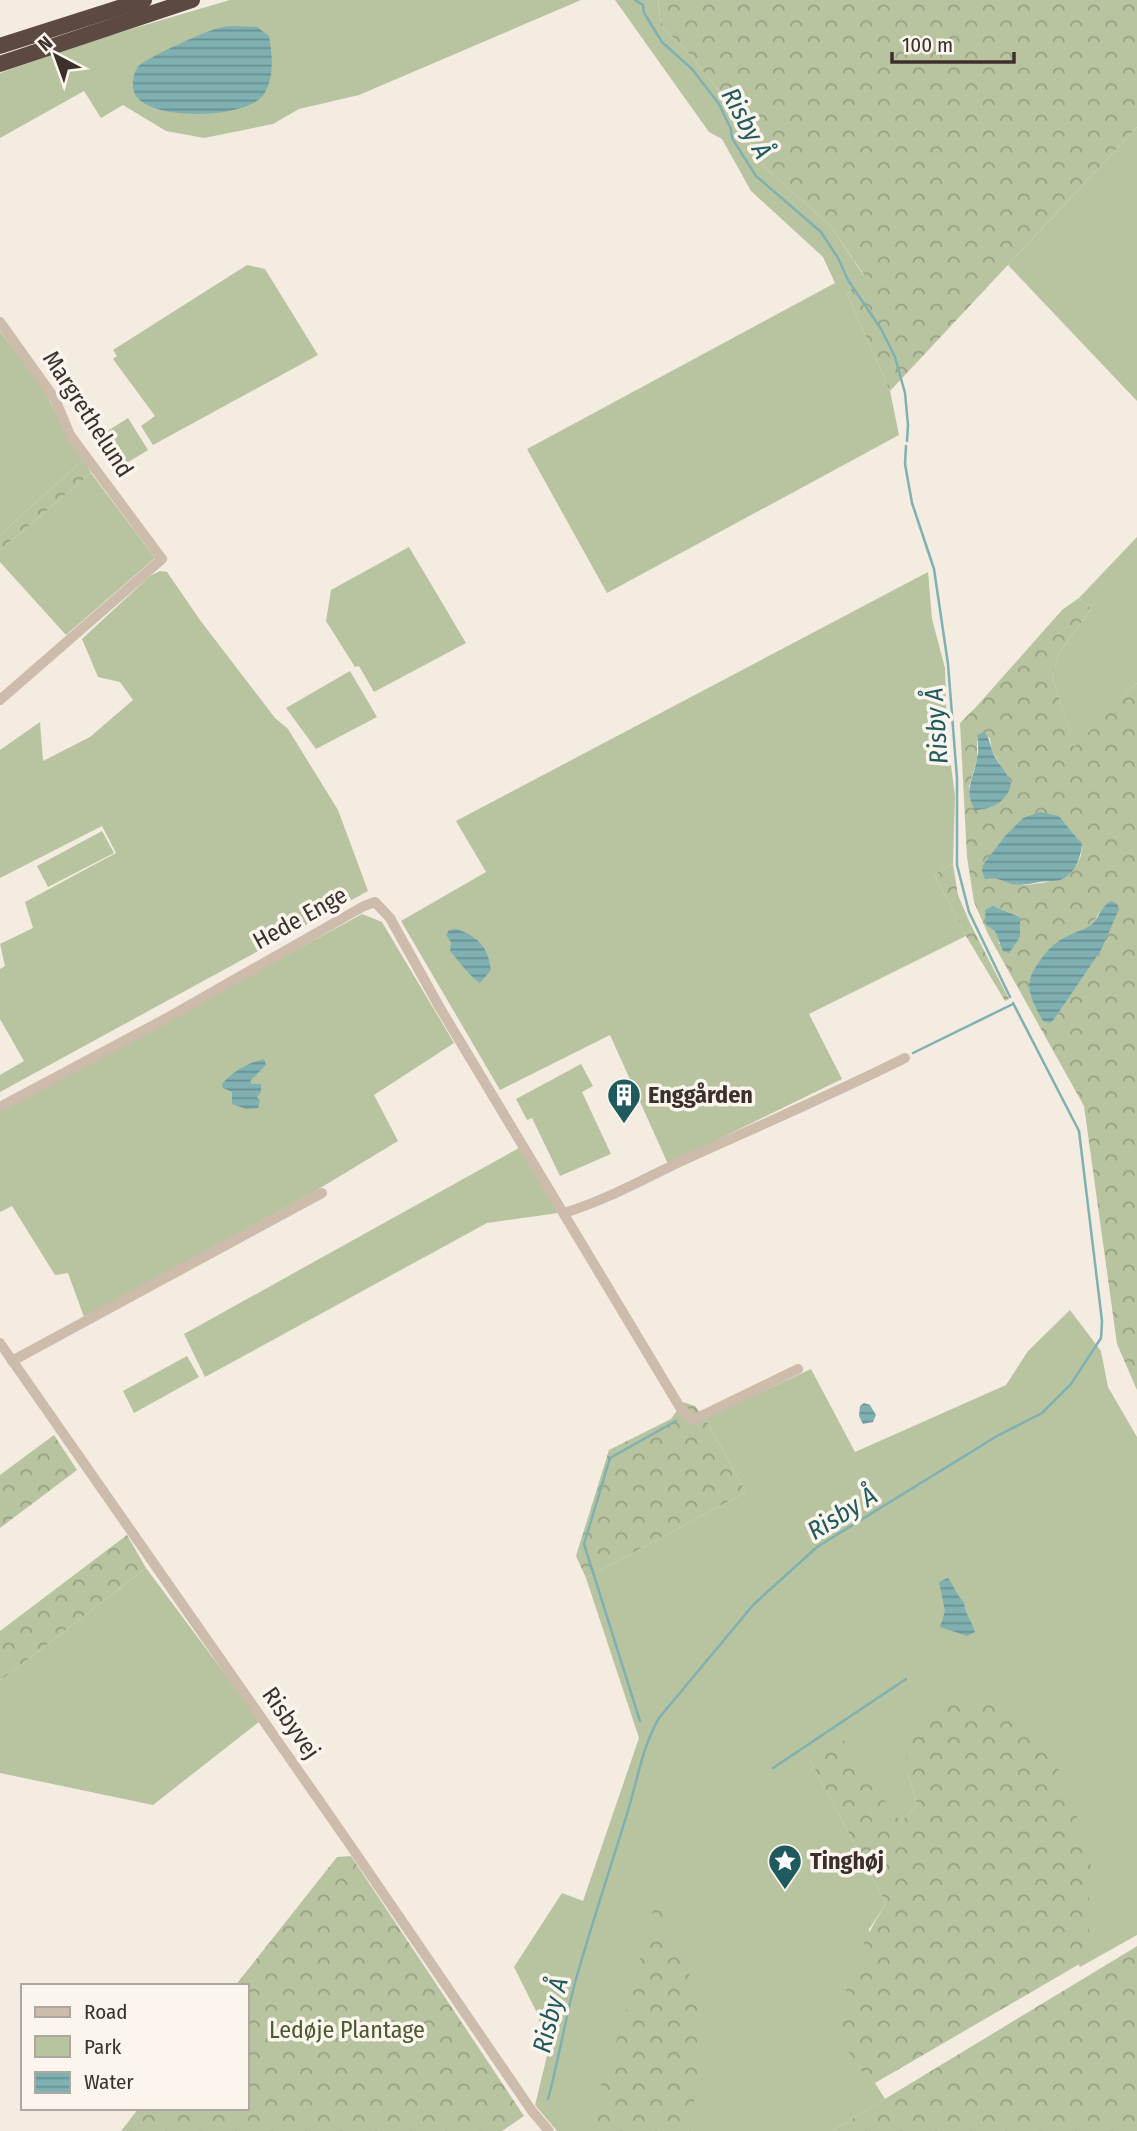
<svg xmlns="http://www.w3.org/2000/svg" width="1137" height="2131" viewBox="0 0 1137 2131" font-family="'Fira Sans Condensed',sans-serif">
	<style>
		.green { fill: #b8c4a0 }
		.forest { fill: url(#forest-crowns); fill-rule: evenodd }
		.water { fill: url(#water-rules) }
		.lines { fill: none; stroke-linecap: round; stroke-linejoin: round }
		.stream { stroke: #7fb0b2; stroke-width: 2.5 }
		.minor { stroke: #cdbbac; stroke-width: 10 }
		.highway { stroke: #5c4a42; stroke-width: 16 }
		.labels { text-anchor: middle; stroke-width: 7; stroke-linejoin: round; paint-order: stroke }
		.street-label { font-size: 24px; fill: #3b302b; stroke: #fbf5ee }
		.poi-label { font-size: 24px; font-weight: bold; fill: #3b302b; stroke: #fbf5ee; text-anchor: start }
		.park-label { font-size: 24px; fill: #4a5a2e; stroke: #fbf5ee }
		.water-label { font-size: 26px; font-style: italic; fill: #1f5a5e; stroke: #fbf5ee }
	</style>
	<defs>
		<pattern id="forest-crowns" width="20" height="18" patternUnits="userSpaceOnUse" patternTransform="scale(1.75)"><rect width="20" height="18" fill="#b8c4a0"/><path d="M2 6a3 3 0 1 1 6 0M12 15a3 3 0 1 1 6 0" fill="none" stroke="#97a083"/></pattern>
		<pattern id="water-rules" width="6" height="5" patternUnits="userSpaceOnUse" patternTransform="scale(1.75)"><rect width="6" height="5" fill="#7fb0b2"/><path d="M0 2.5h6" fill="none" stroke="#699091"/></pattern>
	</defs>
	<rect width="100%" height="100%" fill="#f4ebe1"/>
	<g class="green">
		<polygon points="230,0 581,0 359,95 299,109 273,124 204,138 166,131 123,105 101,118 84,91 0,138 0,73 97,39"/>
		<polygon points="615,0 658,0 661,26 686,50 730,105 763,166 830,225 864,276 847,294 890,391 899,435 607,593 527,449 835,283 823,257 751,191 722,139 709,132"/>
		<polygon points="1137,127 1137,401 1008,265"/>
		<polygon points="247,265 265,269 318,355 153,445 141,426 155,416 113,359 117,356 113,350"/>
		<polygon points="0,331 46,393 60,422 84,459 0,535"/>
		<polygon points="128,418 148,450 125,464 106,432"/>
		<polygon points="91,473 155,558 66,635 0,562 0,550"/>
		<polygon points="1137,537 1137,683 1074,748 1052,675 1059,653 1091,609 1079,598"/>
		<polygon points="409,547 466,643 374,692 359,666 355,667 326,621 331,590"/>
		<polygon points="160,571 167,572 200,620 275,718 288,729 338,810 368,891 0,1092 0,1075 24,1061 0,1019 0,969 5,966 0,944 33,928 25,902 116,853 102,826 0,878 0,750 40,722 43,761 90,737 133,700 120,682 98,677 82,639 150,576"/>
		<polygon points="928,572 932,619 945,668 947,736 955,796 953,864 934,874 966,936 809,1014 842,1079 668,1164 610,1035 500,1090 401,921 486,872 456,821"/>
		<polygon points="350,671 377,717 316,749 286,708"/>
		<polygon points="102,831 114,853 48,887 37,866"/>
		<polygon points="362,914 382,922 454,1043 374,1095 398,1141 312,1193 84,1317 68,1273 55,1275 12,1206 0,1212 0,1112"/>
		<polygon points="581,1064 593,1086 582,1092 611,1154 560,1176 532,1118 527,1120 516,1099"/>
		<polygon points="519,1148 558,1213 487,1223 205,1377 184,1334"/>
		<polygon points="1070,1310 1101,1351 1108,1387 1137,1437 1137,1935 1080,1967 1049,1907 908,1773 917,1805 900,1823 875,1788 809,1758 886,1904 869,1929 868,2079 875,2083 885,2099 832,2131 557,2131 535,2105 548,2052 537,2013 514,1967 562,1893 583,1901 639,1738 586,1578 746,1492 705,1418 811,1369 855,1452 1006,1385 1028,1351"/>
		<polygon points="187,1356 199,1377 134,1413 123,1391"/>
		<polygon points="146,1568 260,1721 153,1805 0,1773 0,1681"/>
	</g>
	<g class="forest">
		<polygon points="658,0 1137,0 1137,127 890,391 847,294 864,275 830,225 763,166 730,105 686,50 661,26"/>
		<polygon points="84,459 91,473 0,550 0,535"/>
		<path d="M1079 598 1091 609 1059 653 1052 675 1074 747 1137 683V1390L1117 1344 1084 1106 989 936 974 902 967 857 960 723 976 707 1062 610ZM977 735 990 738 992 751 1011 783C1003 798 994 810 975 810L969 787 977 759ZM1059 816 1082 844 1081 856 1075 867 1056 881 1026 885 1011 884 995 877ZM993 906 1020 917V937L999 944ZM1100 911 1082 977 1055 1018 1043 1020 1030 994 1093 924Z"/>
		<polygon points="953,864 958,895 970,923 1009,999 1005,1001 966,936 934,874"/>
		<polygon points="683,1402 695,1406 705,1418 746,1492 586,1578 576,1556 609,1450 671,1419"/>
		<polygon points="54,1435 77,1470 0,1528 0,1475"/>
		<polygon points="127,1535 146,1568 0,1681 0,1631"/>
		<path d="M957 1694 1013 1712 1063 1775 1091 1859 1088 1917 1091 1955 1076 1966 875 2083 868 2080 834 2031C849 1981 857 1948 886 1904L809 1758 828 1737 843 1740 875 1788 901 1822 917 1805 908 1773 905 1741 933 1702Z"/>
		<polygon points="351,1856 524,2116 502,2131 121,2131 139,2108 247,2108 247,1986 235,1986 337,1857"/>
		<polygon points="654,1908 661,1911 669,1939 691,1977 703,2015 691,2131 590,2131 590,2118 624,2019"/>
		<polygon points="1137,1946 1137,2131 832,2131 1134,1948"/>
	</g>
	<g class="water">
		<path d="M257 27 269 36C272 53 275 77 264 94 248 119 149 122 135 94 131 87 133 75 137 68 143 59 206 31 219 28 230 25 245 27 257 27Z"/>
		<path d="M984 732C990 739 990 745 993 753 998 764 1007 772 1011 783 1009 800 992 810 975 810 963 790 974 778 977 758 979 750 978 743 977 735Z"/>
		<path d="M1040 812 1059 816 1082 844C1081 859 1073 879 1055 881 1050 882 1045 881 1039 882 1030 884 1020 886 1011 884 1000 880 997 877 985 879L982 871 983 865 1005 836 1023 818Z"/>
		<path d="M1112 901 1117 904 1119 909 1101 950 1055 1018 1050 1023 1043 1021C1030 997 1022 985 1039 962 1045 953 1053 944 1062 939 1071 933 1083 931 1091 925 1100 918 1100 906 1112 901Z"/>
		<polygon points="993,906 1020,917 1020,937 1009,953 1003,951 995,931 986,925 985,910"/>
		<path d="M457 929C478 937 488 946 491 970L480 983C469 976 459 961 450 951L451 942 446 935 449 930Z"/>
		<path d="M264 1059 266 1065 250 1081 252 1084H261V1092L257 1097 260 1101 258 1108 246 1109 232 1104V1092L223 1088 222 1084C233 1071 248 1063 264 1059Z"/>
		<polygon points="864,1403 870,1405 876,1415 873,1422 863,1424 859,1416 860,1406"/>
		<path d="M948 1578C954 1586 957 1596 964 1602 964 1612 972 1621 975 1632L967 1636 940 1627 945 1611 939 1582Z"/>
	</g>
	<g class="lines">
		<g class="stream">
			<polyline points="635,0 643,5"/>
			<polyline points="643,5 644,13 662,42 692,69 719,104 731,129 732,138 756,176 821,232 838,258 848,280 881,329 895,357 905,393 908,425 907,441"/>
			<polyline points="906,446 905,464 912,503 934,569 948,664 957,778 957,865 969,912 1010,997"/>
			<polyline points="913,1053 1013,1004"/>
			<polyline points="640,1721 584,1544 610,1458 676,1421"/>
			<polyline points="773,1768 906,1679"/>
			<path d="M548 2099C559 2059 565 2019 576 1979 592 1923 610 1869 627 1814 637 1782 642 1747 659 1718L754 1604 817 1547 997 1436 1042 1413 1071 1384 1101 1338 1102 1321 1079 1131 1013 1003"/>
		</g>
		<g class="minor">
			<polyline points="0,322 55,399 70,435 162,559 0,700"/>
			<polyline points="0,1107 165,1019 364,906 375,902 390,918 440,1008 681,1409 693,1420 798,1369"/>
			<path d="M564 1213C607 1200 645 1178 686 1159 759 1126 833 1094 905 1058"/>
			<polyline points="0,1343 346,1839 532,2111 549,2131"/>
			<polyline points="12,1361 322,1193"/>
		</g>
		<g class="highway">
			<polyline points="0,46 144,0"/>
			<polyline points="0,64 192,0"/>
		</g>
	</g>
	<defs>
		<g id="building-pin" transform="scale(1.75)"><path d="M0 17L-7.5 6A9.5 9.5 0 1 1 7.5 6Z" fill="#1f5a5e" stroke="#fbf5ee"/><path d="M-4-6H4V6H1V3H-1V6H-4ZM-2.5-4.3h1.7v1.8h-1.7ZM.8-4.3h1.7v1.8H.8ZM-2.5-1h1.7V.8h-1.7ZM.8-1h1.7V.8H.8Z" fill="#fff"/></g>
		<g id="sight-pin" transform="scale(1.75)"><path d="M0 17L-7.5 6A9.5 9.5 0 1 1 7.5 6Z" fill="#1f5a5e" stroke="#fbf5ee"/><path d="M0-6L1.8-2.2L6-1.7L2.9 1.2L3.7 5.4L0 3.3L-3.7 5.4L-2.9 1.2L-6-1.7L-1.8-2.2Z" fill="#fff"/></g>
	</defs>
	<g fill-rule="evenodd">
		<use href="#building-pin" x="624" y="1095"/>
		<use href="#sight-pin" x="785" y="1861"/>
	</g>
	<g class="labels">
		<g class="street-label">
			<text transform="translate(88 414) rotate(57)" y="8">Margrethelund</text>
			<text transform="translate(300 918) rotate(-29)" y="8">Hede Enge</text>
			<text transform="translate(291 1723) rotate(55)" y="8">Risbyvej</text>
		</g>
		<g class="poi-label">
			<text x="648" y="1103">Enggården</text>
			<text x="810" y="1869">Tinghøj</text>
		</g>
		<g class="park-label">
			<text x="347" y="2038">Ledøje Plantage</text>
		</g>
		<g class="water-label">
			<text transform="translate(747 123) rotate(61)" y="9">Risby Å</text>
			<text transform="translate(936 726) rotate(-94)" y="9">Risby Å</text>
			<text transform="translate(842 1513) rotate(-32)" y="9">Risby Å</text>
			<text transform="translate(550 2015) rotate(-76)" y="9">Risby Å</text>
		</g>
	</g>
	<rect x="21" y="1984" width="228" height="126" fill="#fbf5ee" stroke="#aea6a0" stroke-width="2"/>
	<rect x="35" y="2007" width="35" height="10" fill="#cdbbac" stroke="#aea6a0" stroke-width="2"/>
	<text x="84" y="2019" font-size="21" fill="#3b302b">Road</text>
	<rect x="35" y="2036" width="35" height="21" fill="#b8c4a0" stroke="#aea6a0" stroke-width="2"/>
	<text x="84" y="2054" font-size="21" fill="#3b302b">Park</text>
	<rect x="35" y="2072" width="35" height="21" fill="url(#water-rules)" stroke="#aea6a0" stroke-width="2"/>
	<text x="84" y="2089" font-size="21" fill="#3b302b">Water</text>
	<g transform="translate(56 56) rotate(319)" stroke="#fbf5ee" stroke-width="5" paint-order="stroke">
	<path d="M0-5L12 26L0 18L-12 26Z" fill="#3b302b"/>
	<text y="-10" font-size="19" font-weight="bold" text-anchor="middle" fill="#3b302b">N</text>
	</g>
	<path d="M892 52v10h122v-10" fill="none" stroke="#3b302b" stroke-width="3.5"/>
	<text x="902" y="52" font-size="21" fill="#3b302b" stroke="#fbf5ee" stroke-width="5" paint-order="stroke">100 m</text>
</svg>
